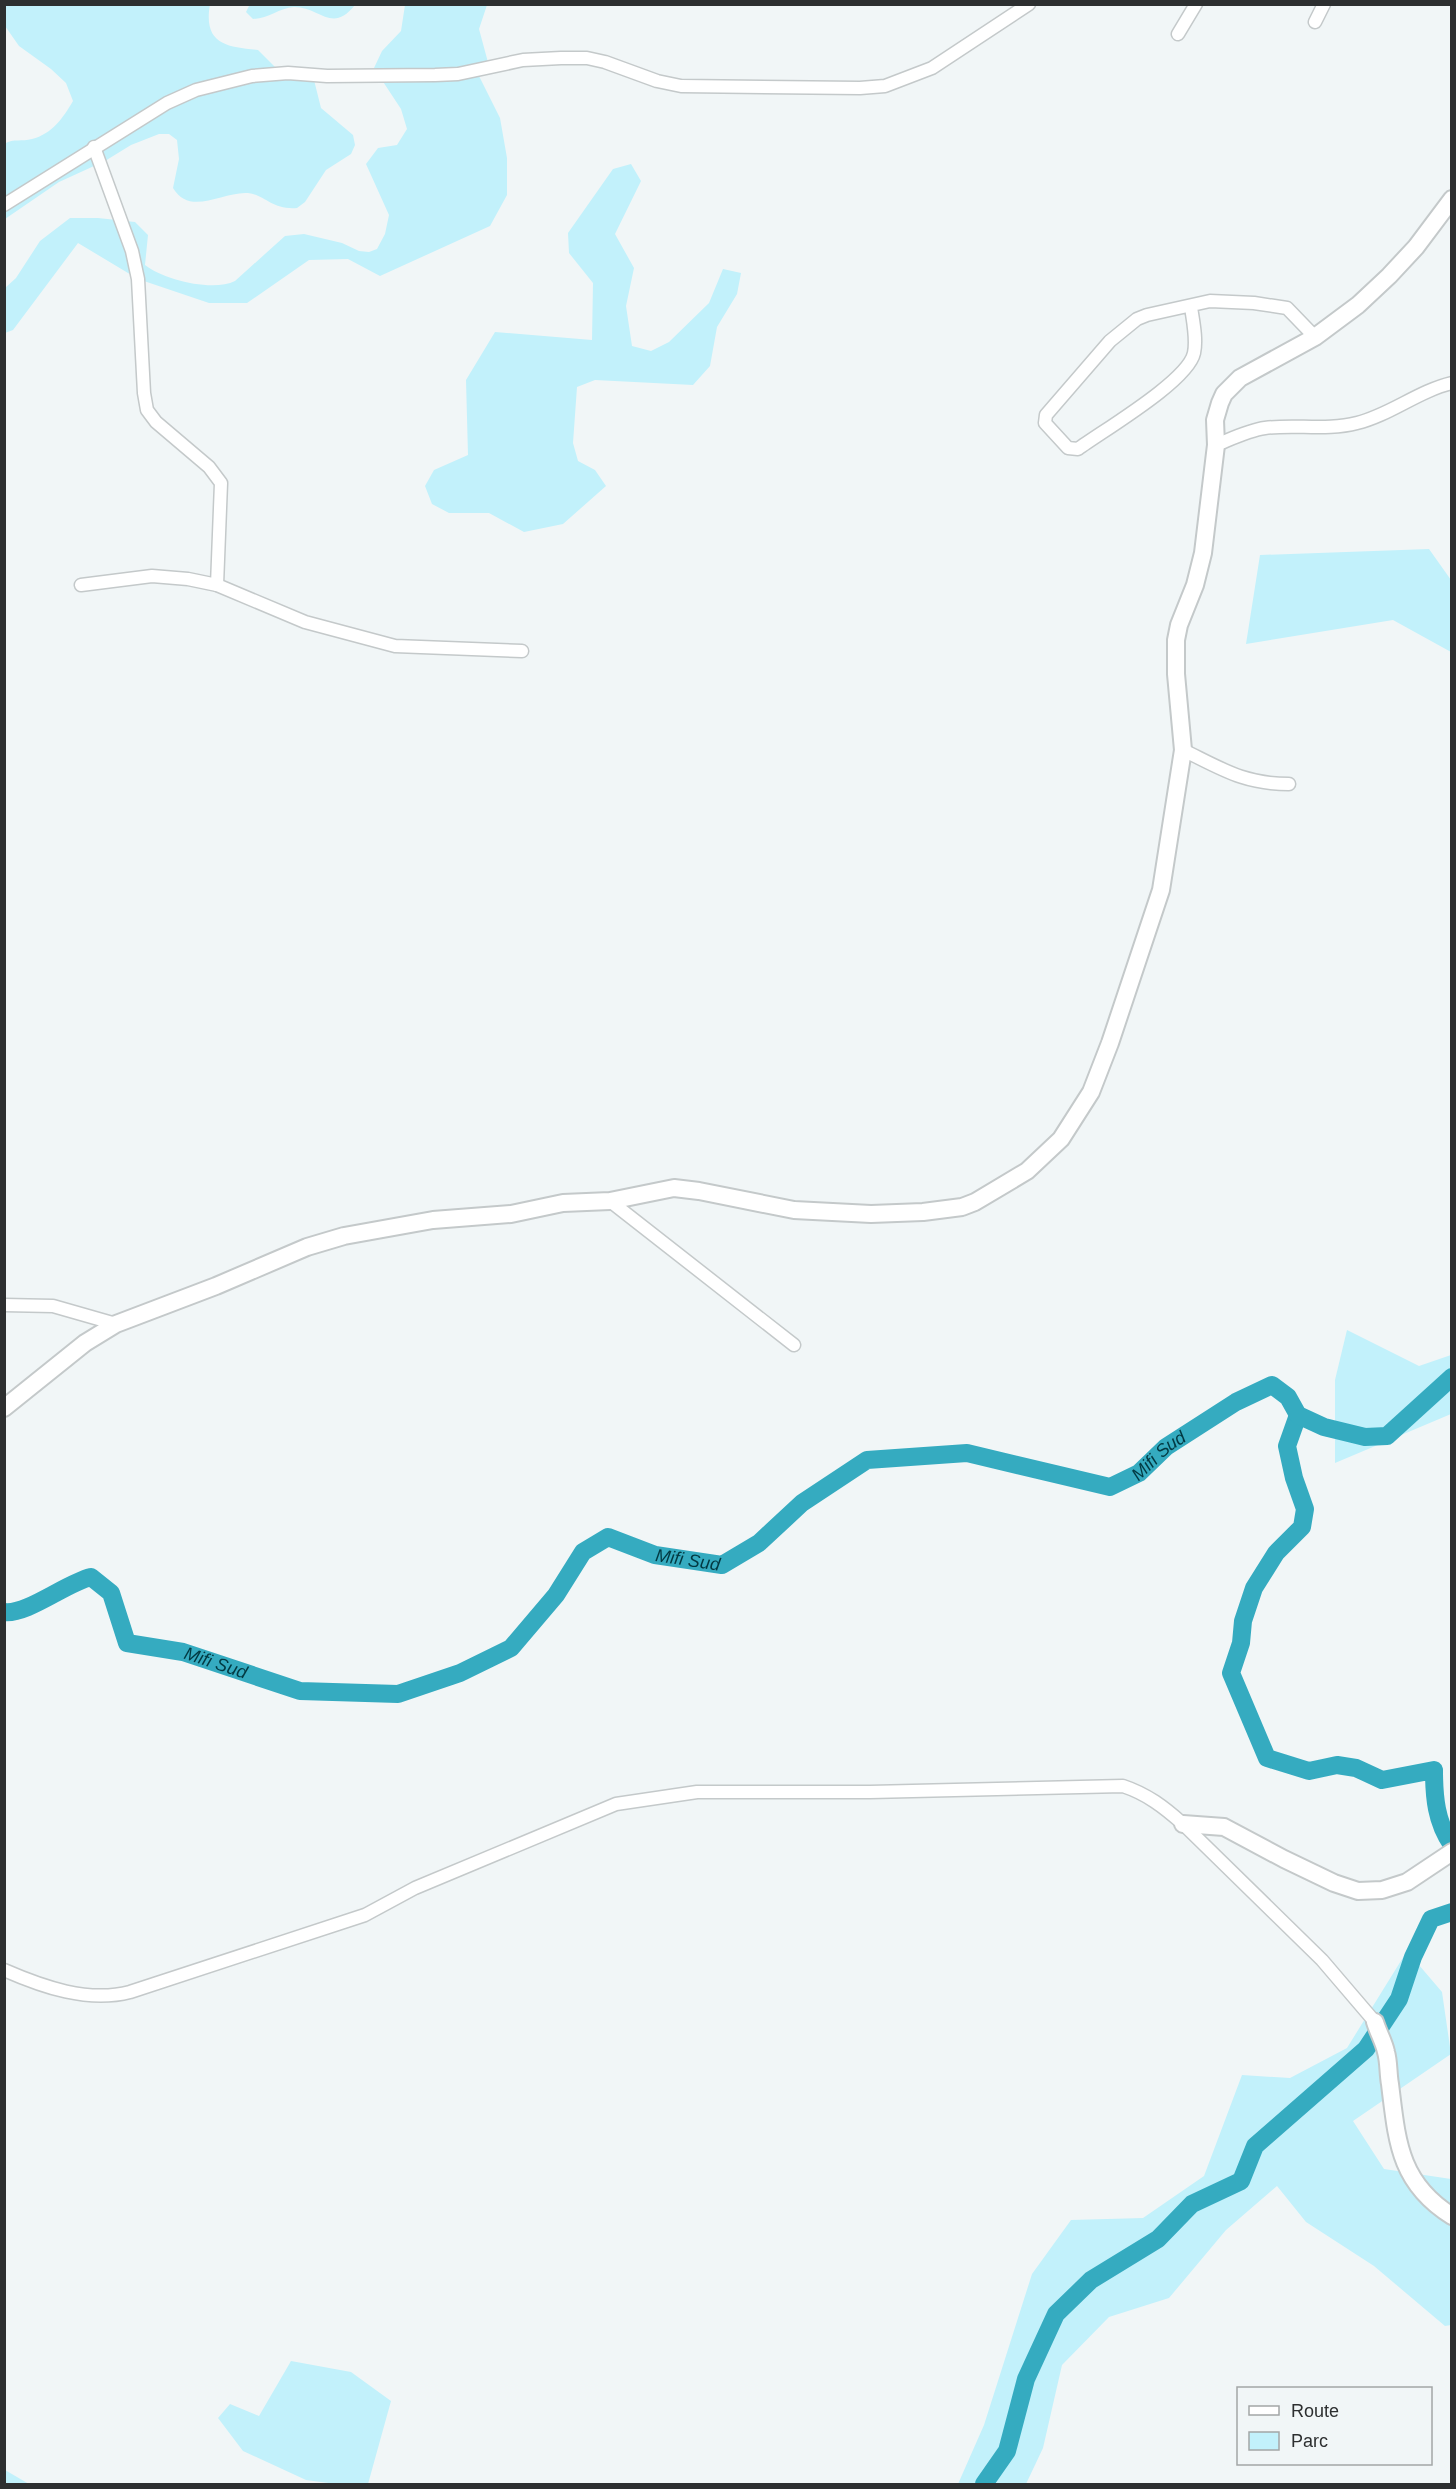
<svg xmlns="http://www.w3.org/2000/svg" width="1456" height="2489" viewBox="0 0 1456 2489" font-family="Arial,sans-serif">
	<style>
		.green { fill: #c2f1fb }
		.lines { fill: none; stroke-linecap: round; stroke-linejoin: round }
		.river { stroke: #35abc0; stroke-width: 18 }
		.street-casing { stroke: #c4c9ca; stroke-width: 15 }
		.secondary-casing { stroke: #c4c9ca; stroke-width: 20 }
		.street { stroke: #fff; stroke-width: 12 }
		.secondary { stroke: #fff; stroke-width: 16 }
		.labels { text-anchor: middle; stroke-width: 4.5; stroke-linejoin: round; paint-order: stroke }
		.water-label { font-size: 18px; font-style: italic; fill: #023942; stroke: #f1f6f7 }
	</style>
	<rect width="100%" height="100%" fill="#f1f6f7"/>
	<g class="green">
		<path d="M210 4C203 44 226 47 258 50L278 70 314 80 321 108 353 135 355 145 351 154 326 170 305 202 297 208C272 210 265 195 248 193 223 191 190 217 173 188L179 159 177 140 169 134H159L131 145 105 161 59 182 5 219 4 144C14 138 22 142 32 139 52 134 63 118 73 101L66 83 51 69 19 46 5 26V5Z"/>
		<path d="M250 4H355V5C332 34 320 7 294 7 279 8 268 19 253 19L246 12Z"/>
		<path d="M405 5H487L479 29 489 66 476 70 500 118 507 158V195L490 226 380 276 348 259 309 260 247 303H209L138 279 78 243 13 330 5 333V288L16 278 40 241 70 218H98L135 222 148 235 145 265C164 280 213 292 235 281L285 236 304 234 342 243 359 251 369 252 377 249 385 234 389 215 366 164 378 148 397 145 407 129 401 109 374 68 382 51 401 31Z"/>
		<polygon points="631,164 641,181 615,234 634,268 626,306 632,346 651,351 669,342 709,303 723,269 741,273 737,294 717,327 710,366 693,385 595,380 577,387 573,443 578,461 595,470 606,486 563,524 524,532 489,513 449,513 432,504 425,486 434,470 468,455 466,380 495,332 592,340 593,283 569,253 568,233 613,169"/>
		<polygon points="1429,549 1451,580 1451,652 1393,620 1246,644 1260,555"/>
		<polygon points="1347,1330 1419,1366 1451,1355 1451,1414 1335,1463 1335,1380"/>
		<polygon points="1407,1951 1442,1992 1451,2054 1353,2121 1384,2169 1451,2179 1451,2325 1445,2326 1374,2266 1306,2222 1277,2186 1226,2230 1169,2298 1109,2317 1062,2365 1043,2448 1026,2484 958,2484 984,2425 1032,2274 1071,2220 1143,2218 1204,2176 1242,2075 1290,2078 1347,2048"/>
		<polygon points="291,2361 351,2372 391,2401 368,2484 336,2484 306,2480 243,2451 218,2418 230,2404 259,2416"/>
		<polygon points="5,2470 29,2484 5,2484"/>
	</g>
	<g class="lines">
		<g class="river">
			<path d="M1298 1415 1287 1446 1294 1478 1305 1509 1302 1527 1276 1553 1254 1588 1243 1621 1241 1643 1231 1673 1267 1758 1309 1771 1337 1765 1356 1768 1382 1780 1434 1770C1434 1797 1436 1822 1452 1845"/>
			<path id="s1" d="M4 1612C27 1615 66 1583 91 1577L111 1593 127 1643 183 1652 300 1691 398 1694 460 1673 511 1648 556 1595 583 1552 608 1537 655 1555 722 1565 759 1543 802 1503 867 1460 967 1453 1110 1487 1139 1473 1166 1447 1236 1402 1272 1385 1288 1397 1298 1415 1324 1427 1365 1437 1387 1436 1452 1377"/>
			<polyline points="984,2484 1007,2451 1026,2379 1056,2314 1091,2280 1158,2239 1192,2204 1241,2181 1255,2146 1366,2049 1399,1999 1413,1957 1431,1919 1452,1912"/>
		</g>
		<g class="street-casing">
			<g id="street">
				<polyline points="1315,22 1324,4"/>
				<polyline points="1178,34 1196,4"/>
				<polyline points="94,147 132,251 138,279 144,393 147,410 156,422 209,467 221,483 217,585"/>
				<polyline points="4,205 167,103 196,90 252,76 288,73 327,76 435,75 458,74 523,60 561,58 587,58 605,62 657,81 681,86 860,88 885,86 932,68 1029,4"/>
				<path d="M1191 307C1193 321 1197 339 1194 353 1188 381 1104 430 1078 449L1068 448 1045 423 1046 415 1110 341 1137 319 1147 315 1210 301 1254 303 1287 308 1315 337"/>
				<path d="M1216 445C1231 439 1249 430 1265 428 1295 424 1327 431 1357 423 1390 415 1418 391 1452 383"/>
				<polyline points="81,585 152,576 188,579 217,585 305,622 395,646 522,651"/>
				<path d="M1183 750C1222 769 1244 784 1289 784"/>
				<polyline points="610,1201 794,1345"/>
				<polyline points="4,1305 53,1306 116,1324"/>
				<path d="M4 1970C43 1987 88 2003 130 1992L365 1915 415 1888 616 1804 697 1792H870L1123 1786C1147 1794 1164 1807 1183 1824L1322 1960 1375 2022"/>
			</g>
		</g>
		<g class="secondary-casing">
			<g id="secondary">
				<polyline points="4,1408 85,1343 116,1324 216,1286 307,1247 344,1236 433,1220 511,1214 563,1203 610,1201 674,1188 699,1191 794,1210 871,1214 923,1212 962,1207 975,1202 1027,1171 1061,1139 1091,1092 1110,1043 1161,890 1183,750 1176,674 1176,640 1179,625 1195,585 1203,553 1216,445 1215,420 1220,403 1224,394 1240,378 1315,337 1358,305 1389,276 1416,247 1452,199"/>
				<polyline points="1183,1824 1224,1827 1284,1859 1334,1883 1358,1891 1382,1890 1407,1882 1452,1852"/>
				<path d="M1375 2022C1378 2032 1384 2042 1386 2052 1389 2062 1388 2074 1390 2084 1397 2141 1399 2183 1452 2216"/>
			</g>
		</g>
		<use href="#street" class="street"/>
		<use href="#secondary" class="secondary"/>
	</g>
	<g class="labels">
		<g class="water-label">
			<text dy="6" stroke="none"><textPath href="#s1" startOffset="1326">Mifi Sud</textPath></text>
			<text dy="6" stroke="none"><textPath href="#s1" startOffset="806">Mifi Sud</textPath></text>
			<text dy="6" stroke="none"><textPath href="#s1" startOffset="264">Mifi Sud</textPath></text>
		</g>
	</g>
	<rect width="1456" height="2489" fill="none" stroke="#2d2f30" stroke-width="12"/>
	<rect x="1237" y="2387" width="195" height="78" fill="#f1f6f7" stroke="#a3a6a7" stroke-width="1.5"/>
	<rect x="1249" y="2406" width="30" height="9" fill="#ffffff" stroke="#a3a6a7" stroke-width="1.5"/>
	<text x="1291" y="2417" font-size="18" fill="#2d2f30">Route</text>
	<rect x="1249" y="2432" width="30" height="18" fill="#c2f1fb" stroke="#a3a6a7" stroke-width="1.5"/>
	<text x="1291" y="2447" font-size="18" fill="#2d2f30">Parc</text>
</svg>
